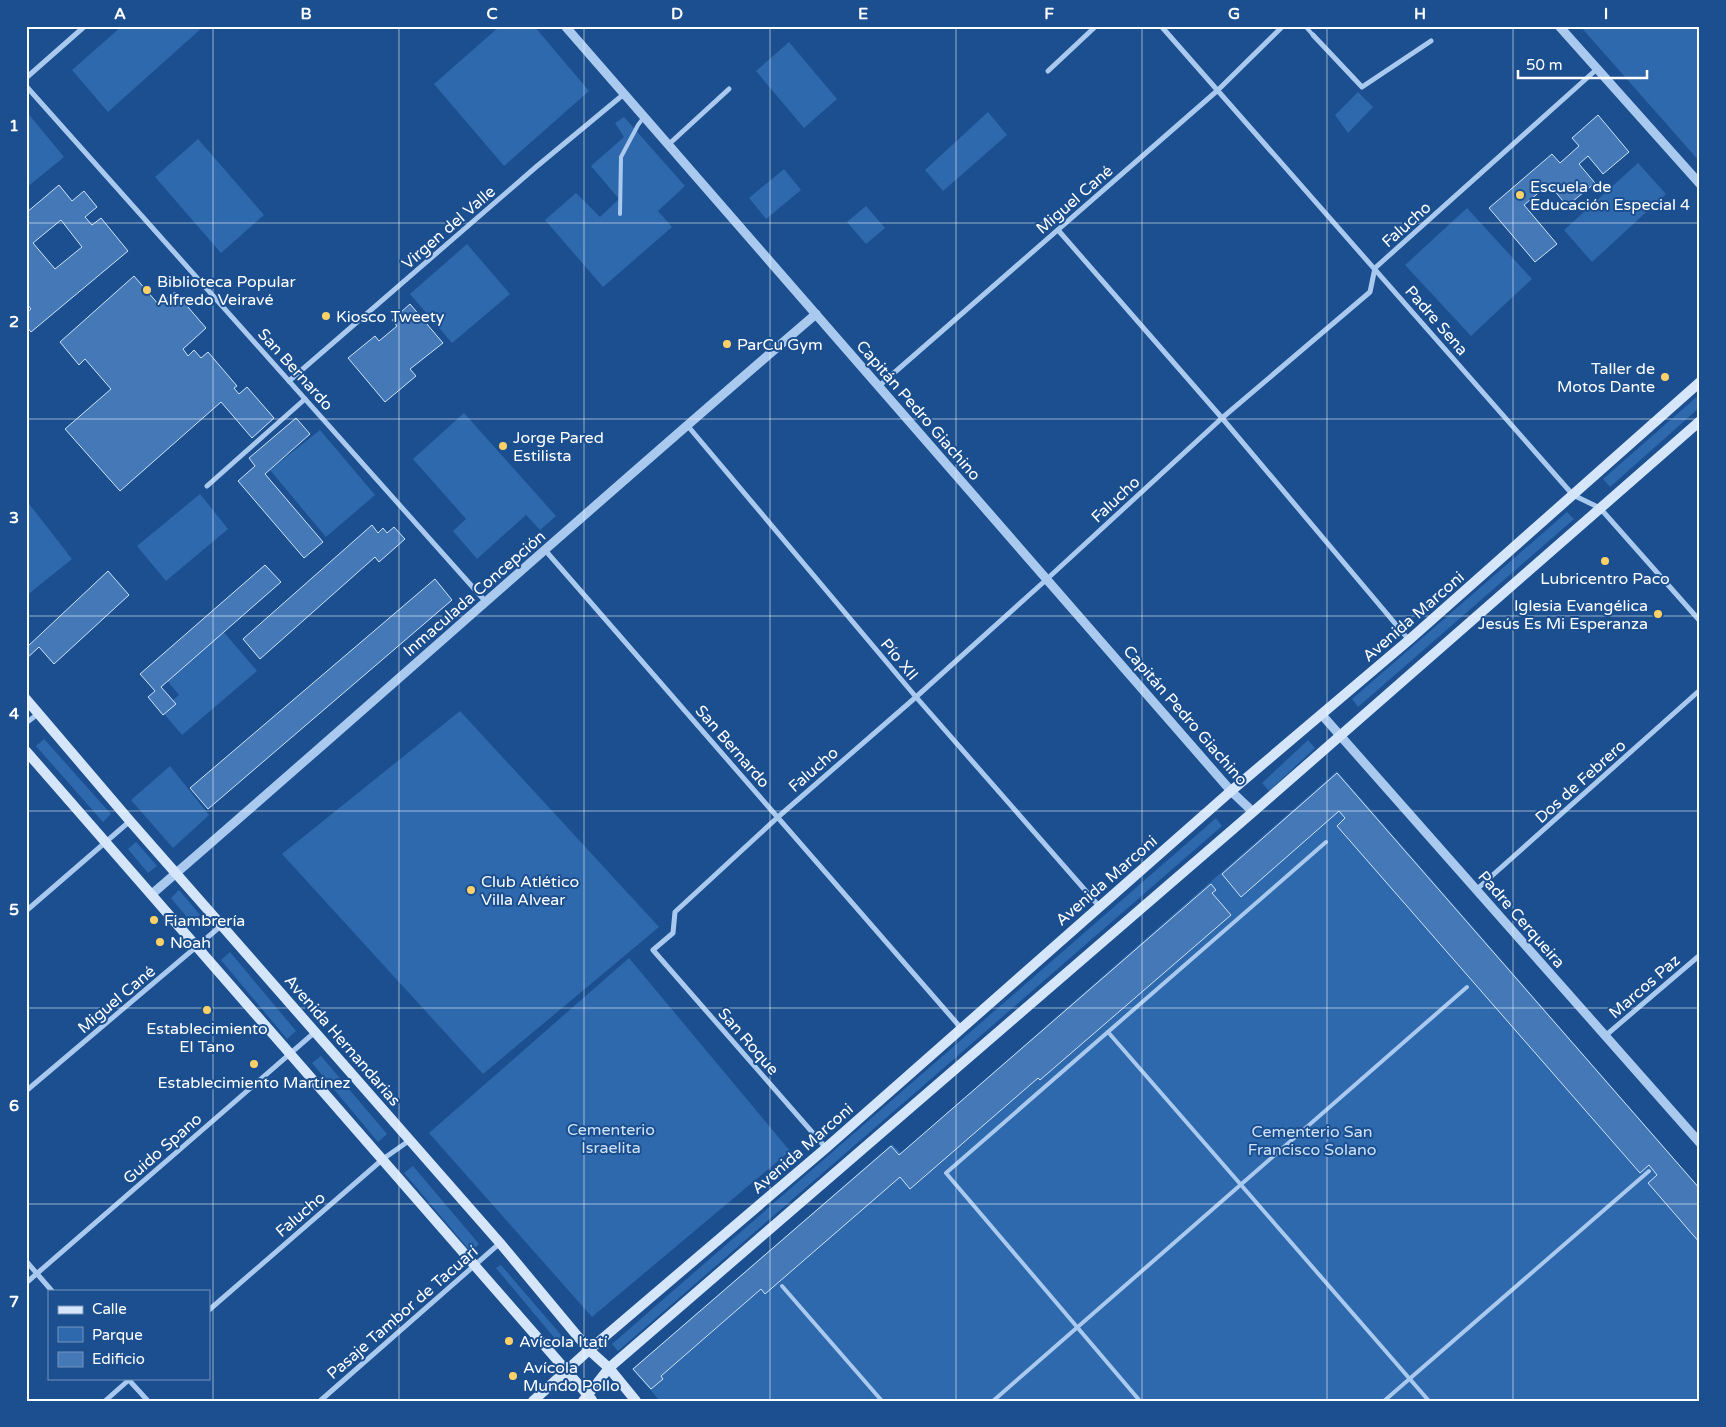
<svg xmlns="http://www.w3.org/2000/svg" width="1726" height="1427" viewBox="0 0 1726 1427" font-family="'Varela Round',sans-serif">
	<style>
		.green { fill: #2e69ad }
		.building { fill: #4478b7; stroke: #cfe3fa; fill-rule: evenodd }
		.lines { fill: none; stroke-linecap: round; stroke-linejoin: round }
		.service { stroke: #a9c9ee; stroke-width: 4 }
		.minor { stroke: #a9c9ee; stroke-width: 5 }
		.tertiary { stroke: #a9c9ee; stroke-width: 9 }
		.secondary { stroke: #d6e6fa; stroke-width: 10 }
		.grid { fill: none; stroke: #fff; stroke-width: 1; stroke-opacity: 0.55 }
		.poi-dot { fill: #ffd166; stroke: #1b4f8f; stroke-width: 2 }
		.labels { text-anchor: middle; stroke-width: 4; stroke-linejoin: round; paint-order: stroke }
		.poi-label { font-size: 16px; fill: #fff; stroke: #1b4f8f; text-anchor: start }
		.street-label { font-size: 16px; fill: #fff; stroke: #1b4f8f }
		.park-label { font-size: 16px; fill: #cfe3fa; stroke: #1b4f8f }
		.neatline { fill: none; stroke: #fff; stroke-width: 2 }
		.grid-label { font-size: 16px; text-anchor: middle; font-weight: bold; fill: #fff }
	</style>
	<rect width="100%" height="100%" fill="#1b4f8f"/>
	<g class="green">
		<polygon points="122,26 204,26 108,112 72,70"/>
		<polygon points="500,26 534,26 589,91 504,166 434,84"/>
		<polygon points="1580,26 1700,26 1700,162"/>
		<polygon points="789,42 837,99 804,128 756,71"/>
		<polygon points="1358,92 1373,107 1348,133 1335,115"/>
		<polygon points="26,111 64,157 26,188"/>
		<polygon points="988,112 1007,135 943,191 925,170"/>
		<polygon points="624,117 685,186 658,211 672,227 603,287 545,220 576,193 600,217 619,199 591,166 624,137 615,123"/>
		<polygon points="198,139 264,215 221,253 155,177"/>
		<polygon points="1638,163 1666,194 1592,262 1564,230"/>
		<polygon points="784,169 801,190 766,219 749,198"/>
		<polygon points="866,206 885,228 866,244 847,222"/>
		<polygon points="1467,208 1532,279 1471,336 1405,265"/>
		<polygon points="467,244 510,294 452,343 410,294"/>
		<polygon points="1700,394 1700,407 1610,487 1603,479"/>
		<polygon points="464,413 556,516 540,530 526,515 477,559 453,531 466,519 413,459"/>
		<polygon points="320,430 375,495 326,537 270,470"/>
		<polygon points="200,494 228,529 166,581 137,546"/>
		<polygon points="26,500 72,559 26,596"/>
		<polygon points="1567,512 1574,519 1358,707 1352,699"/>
		<polygon points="222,630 257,671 182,735 161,710 179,695 165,678"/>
		<polygon points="460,711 659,927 483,1074 282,854"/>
		<polygon points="44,739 111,814 103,822 36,746"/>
		<polygon points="1308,740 1315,748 1269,791 1262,783"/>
		<polygon points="170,766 209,815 173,848 131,800"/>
		<polygon points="1337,771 1700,1188 1700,1401 660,1401 632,1369 892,1144 901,1153"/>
		<polygon points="1216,818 1222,826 618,1351 612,1344"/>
		<polygon points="136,842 157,866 148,873 128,849"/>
		<polygon points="179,890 200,915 191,922 171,898"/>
		<polygon points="230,952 296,1031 287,1039 221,960"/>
		<polygon points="629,958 790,1151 592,1317 429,1133"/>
		<polygon points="321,1056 387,1134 378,1142 312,1063"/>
		<polygon points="413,1166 479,1244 471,1252 404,1173"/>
		<polygon points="501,1265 568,1343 562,1347 496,1268"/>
	</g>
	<g class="building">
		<polygon points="1598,115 1629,152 1603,174 1588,156 1579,164 1595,183 1567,206 1549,184 1524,205 1557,244 1535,262 1489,208 1552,154 1560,163 1579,146 1572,138"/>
		<path d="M59 185 72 201 84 191 97 207 85 217 92 225 101 218 128 251 31 332 26 326V313L31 309 26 303V213ZM61 220 82 247 55 269 33 243Z"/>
		<polygon points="134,276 159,305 175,292 206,328 183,349 188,356 194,350 201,358 208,352 237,386 234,388 239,394 247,387 274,418 252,438 221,402 120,491 65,429 111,389 85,359 79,365 60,342"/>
		<polygon points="410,304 443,343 410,369 416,376 385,402 348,358 375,336 379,341 397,326 392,320"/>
		<polygon points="296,418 310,434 265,474 323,542 304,558 238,481 255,466 249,458"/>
		<polygon points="372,525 378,533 383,528 387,533 394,527 405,539 379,562 375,557 260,659 243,639"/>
		<polygon points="265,565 281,582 161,687 176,704 163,715 148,697 155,691 140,674"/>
		<polygon points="108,571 129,595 54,664 39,647 26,659 26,648"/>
		<polygon points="435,579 452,600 208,809 190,788"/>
		<polygon points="1337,773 1700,1189 1700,1243 1648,1183 1657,1175 1649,1165 1640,1173 1337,826 1345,818 1339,811 1241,897 1222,874"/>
		<polygon points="1211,884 1216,890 1212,893 1231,915 1040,1080 1038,1078 910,1189 900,1177 765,1294 761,1289 661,1376 663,1379 651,1389 633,1369 891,1146 899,1155"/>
	</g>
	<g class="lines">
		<g class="service">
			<polyline points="1305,26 1313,35"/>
			<polyline points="620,214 621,157 638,125 644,117"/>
			<polyline points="1108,1032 1429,1401"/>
			<polyline points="782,1286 882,1401"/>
			<polyline points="993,1401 1467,987"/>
			<polyline points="1140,1401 946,1173 1326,842"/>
			<polyline points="1384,1401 1649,1171"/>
		</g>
		<g class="minor">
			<polyline points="1161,26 1573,495 1600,508 1700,621"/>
			<polyline points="1313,35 1362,87 1431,41"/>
			<polyline points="1048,71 1096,26"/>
			<polyline points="26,78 85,26"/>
			<polyline points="26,86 486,602"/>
			<polyline points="668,145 729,89"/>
			<polyline points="1058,230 1222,418 1409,640"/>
			<polyline points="289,381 536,167 624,94"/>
			<polyline points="879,386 1218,90 1283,26"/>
			<polyline points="687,425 916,697 1099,906"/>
			<polyline points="207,486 305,399"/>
			<polyline points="545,550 961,1028"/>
			<polyline points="26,723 39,713"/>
			<polyline points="1476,890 1700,690"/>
			<polyline points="26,911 130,821"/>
			<polyline points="1605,1036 1700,955"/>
			<polyline points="26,1091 222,925"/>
			<polyline points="826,1148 653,950 673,933 675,912 778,817 916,697 1047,579 1222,418 1370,292 1375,268 1597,69"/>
			<polyline points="26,1261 52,1291"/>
			<polyline points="26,1283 315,1032"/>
			<polyline points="209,1310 383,1159 410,1140"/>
			<polyline points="128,1379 148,1401"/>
			<polyline points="105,1401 131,1378"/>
			<polyline points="320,1401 500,1243"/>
		</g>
		<g class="tertiary">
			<polyline points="565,26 1231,791 1253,812"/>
			<polyline points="1559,26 1700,184"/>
			<polyline points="1322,715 1700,1143"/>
			<path d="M152 894C374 702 593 505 816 314"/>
		</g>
		<g class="secondary">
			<polyline points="26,699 130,821 500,1243 589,1350 609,1368 636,1401"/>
			<polyline points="26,751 592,1400"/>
			<polyline points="533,1401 589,1350 826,1148 1231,791 1409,640 1700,382"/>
			<polyline points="583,1401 609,1368 1253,812 1700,421"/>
		</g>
	</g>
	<path class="grid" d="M213 26V1401M399 26V1401M584 26V1401M770 26V1401M956 26V1401M1142 26V1401M1327 26V1401M1513 26V1401M26 223H1700M26 419H1700M26 616H1700M26 811H1700M26 1008H1700M26 1204H1700"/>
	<g class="poi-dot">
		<circle cx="1520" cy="195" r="5"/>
		<circle cx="147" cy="290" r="5"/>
		<circle cx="326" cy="316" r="5"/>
		<circle cx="727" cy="344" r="5"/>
		<circle cx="1665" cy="377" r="5"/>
		<circle cx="503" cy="446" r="5"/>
		<circle cx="1605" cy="561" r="5"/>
		<circle cx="1658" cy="614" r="5"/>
		<circle cx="471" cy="890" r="5"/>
		<circle cx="154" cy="920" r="5"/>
		<circle cx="160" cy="942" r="5"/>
		<circle cx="207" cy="1010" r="5"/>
		<circle cx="254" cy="1064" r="5"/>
		<circle cx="509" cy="1341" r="5"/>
		<circle cx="513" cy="1376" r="5"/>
	</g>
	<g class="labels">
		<g class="poi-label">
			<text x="1530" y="192">Escuela de<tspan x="1530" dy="18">Educación Especial 4</tspan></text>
			<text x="157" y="287">Biblioteca Popular<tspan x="157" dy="18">Alfredo Veiravé</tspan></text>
			<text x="336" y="322">Kiosco Tweety</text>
			<text x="737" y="350">ParCu Gym</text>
			<text x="1655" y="374" text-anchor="end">Taller de<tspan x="1655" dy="18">Motos Dante</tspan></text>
			<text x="513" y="443">Jorge Pared<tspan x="513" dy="18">Estilista</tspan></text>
			<text x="1605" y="584" text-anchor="middle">Lubricentro Paco</text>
			<text x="1648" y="611" text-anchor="end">Iglesia Evangélica<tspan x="1648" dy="18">Jesús Es Mi Esperanza</tspan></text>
			<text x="481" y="887">Club Atlético<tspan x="481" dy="18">Villa Alvear</tspan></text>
			<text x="164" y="926">Fiambrería</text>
			<text x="170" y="948">Noah</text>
			<text x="207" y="1034" text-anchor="middle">Establecimiento<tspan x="207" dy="18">El Tano</tspan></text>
			<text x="254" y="1088" text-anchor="middle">Establecimiento Martínez</text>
			<text x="519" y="1347">Avícola Itatí</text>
			<text x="523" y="1373">Avícola<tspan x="523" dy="18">Mundo Pollo</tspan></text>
		</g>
		<g class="street-label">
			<text transform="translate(1074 199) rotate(-41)" y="6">Miguel Cané</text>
			<text transform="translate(1406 224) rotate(-42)" y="6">Falucho</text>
			<text transform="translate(448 227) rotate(-41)" y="6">Virgen del Valle</text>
			<text transform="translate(1437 320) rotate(49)" y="6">Padre Sena</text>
			<text transform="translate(296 369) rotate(48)" y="6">San Bernardo</text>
			<text transform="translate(919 410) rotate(49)" y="6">Capitán Pedro Giachino</text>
			<text transform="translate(1115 499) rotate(-43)" y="6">Falucho</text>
			<text transform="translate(474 593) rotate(-41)" y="6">Inmaculada Concepción</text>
			<text transform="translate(1413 616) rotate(-41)" y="6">Avenida Marconi</text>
			<text transform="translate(900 659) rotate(50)" y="6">Pío XII</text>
			<text transform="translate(1186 715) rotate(49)" y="6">Capitán Pedro Giachino</text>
			<text transform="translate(733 746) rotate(49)" y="6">San Bernardo</text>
			<text transform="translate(813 769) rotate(-41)" y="6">Falucho</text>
			<text transform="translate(1580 781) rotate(-42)" y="6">Dos de Febrero</text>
			<text transform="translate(1106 880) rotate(-41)" y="6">Avenida Marconi</text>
			<text transform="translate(1522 919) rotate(49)" y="6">Padre Cerqueira</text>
			<text transform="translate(1644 986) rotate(-41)" y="6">Marcos Paz</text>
			<text transform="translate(116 999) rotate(-40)" y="6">Miguel Cané</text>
			<text transform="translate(343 1040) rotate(49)" y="6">Avenida Hernandarias</text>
			<text transform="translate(749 1041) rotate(49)" y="6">San Roque</text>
			<text transform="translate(162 1148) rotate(-41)" y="6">Guido Spano</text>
			<text transform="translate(802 1148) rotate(-41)" y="6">Avenida Marconi</text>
			<text transform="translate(300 1214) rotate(-41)" y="6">Falucho</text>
			<text transform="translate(402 1312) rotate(-41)" y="6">Pasaje Tambor de Tacuarí</text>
		</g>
		<g class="park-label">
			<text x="611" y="1135">Cementerio<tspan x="611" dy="18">Israelita</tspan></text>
			<text x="1312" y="1137">Cementerio San<tspan x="1312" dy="18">Francisco Solano</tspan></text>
		</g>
	</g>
	<rect width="1726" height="1427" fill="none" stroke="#1b4f8f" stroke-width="55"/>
	<rect x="48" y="1290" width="162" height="90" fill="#1b4f8f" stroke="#7695bc"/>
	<rect x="58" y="1306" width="25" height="8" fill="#d6e6fa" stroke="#7695bc"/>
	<text x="92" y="1314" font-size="15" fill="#ffffff">Calle</text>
	<rect x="58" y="1327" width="25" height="15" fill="#2e69ad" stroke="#7695bc"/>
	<text x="92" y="1340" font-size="15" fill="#ffffff">Parque</text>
	<rect x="58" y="1352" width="25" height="15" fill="#4478b7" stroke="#7695bc"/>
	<text x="92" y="1364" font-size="15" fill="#ffffff">Edificio</text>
	<path d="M1518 70v8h129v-8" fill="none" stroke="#ffffff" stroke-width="2.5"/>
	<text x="1526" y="70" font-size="15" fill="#ffffff" stroke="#1b4f8f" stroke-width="4" paint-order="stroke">50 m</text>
	<rect x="28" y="28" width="1670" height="1372" class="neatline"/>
	<g class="grid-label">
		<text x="120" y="19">A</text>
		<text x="306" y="19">B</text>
		<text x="492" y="19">C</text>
		<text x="677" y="19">D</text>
		<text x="863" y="19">E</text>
		<text x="1049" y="19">F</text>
		<text x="1234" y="19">G</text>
		<text x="1420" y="19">H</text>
		<text x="1606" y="19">I</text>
		<text x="14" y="131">1</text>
		<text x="14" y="327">2</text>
		<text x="14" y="523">3</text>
		<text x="14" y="719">4</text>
		<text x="14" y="915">5</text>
		<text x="14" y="1111">6</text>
		<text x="14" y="1307">7</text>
	</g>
</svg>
